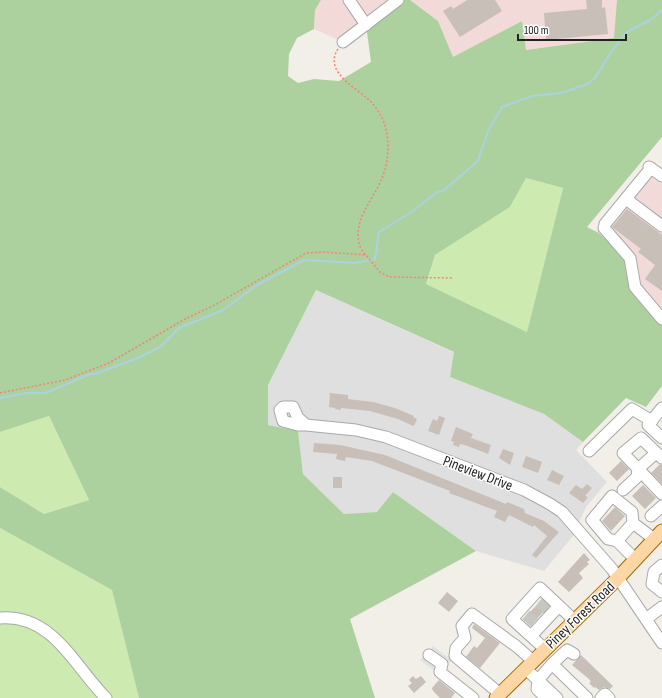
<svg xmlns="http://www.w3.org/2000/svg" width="662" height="698" viewBox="0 0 662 698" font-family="'Sofia Sans Condensed',sans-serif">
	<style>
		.residential { fill: #e0dfdf }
		.commercial { fill: #f2dad9 }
		.grass { fill: #cdebb0 }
		.forest { fill: #add19e; fill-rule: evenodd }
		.parking { fill: #e2e2e2 }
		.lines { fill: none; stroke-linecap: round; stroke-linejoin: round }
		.stream { stroke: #aad3df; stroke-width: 2 }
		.building { fill: #c7bfb8 }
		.minor-tunnel { stroke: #c8c6c1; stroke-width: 11; stroke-dasharray: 11 5.5; stroke-linecap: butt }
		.minor-casing { stroke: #a9a9a9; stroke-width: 13 }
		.major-casing { stroke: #a06b00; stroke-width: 15 }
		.path { stroke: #fa8072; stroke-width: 1.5; stroke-dasharray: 2 2; stroke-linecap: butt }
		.minor { stroke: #fff; stroke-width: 11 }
		.major { stroke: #fcd6a4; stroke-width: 13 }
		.labels { text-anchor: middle; stroke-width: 3; stroke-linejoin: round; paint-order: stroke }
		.street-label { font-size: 15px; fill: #222; stroke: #fff }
	</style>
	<rect width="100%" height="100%" fill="#f2efe9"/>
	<polygon class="residential" points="316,290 455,353 450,377 544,414 583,442 576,450 607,482 586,507 573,536 544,571 476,551 393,492 378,512 344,514 303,474 298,431 268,425 268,385"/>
	<g class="commercial">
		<polygon points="321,0 398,0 343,42 314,29 315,10"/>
		<polygon points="410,0 617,0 615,38 526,50 521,21 453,58 438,21"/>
		<polygon points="649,167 662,176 662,319 607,241 597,232 601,220"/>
	</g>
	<g class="grass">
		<polygon points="526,178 563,188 527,332 426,284 435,255 510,207"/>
		<polygon points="49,416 89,500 44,514 0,487 0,432"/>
		<polygon points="0,528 112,590 139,698 0,698"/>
	</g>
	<path class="forest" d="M0 0H321L315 10 314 29 297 38 289 54 288 76 298 83 314 79 339 81 371 62 366 25 398 0H410L438 21 453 57 522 21 526 50 614 38 617 0H662V137L587 227 597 232 630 258 635 287 662 319V386L646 407 626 398 583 442 544 414 450 377 454 352 316 290 268 385V425L298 431 303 474 344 514 377 512 393 492 476 551 350 619 375 698H139L112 590 0 528V487L44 514 89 500 49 416 0 432ZM526 178 563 188 527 332 426 284 435 255 510 207Z"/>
	<polygon class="parking" points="433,646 452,660 444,669 437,667 433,670 420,660"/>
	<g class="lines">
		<polyline class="stream" points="0,398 26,393 46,393 90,374 95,374 138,358 160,347 179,328 223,310 257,285 304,260 355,263 375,259 379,232 413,211 437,192 443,191 478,161 488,131 502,107 532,96 562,93 587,84 595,78 611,52 627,32 652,19 662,10"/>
	</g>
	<g class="building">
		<polygon points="467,0 495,0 502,11 460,37 443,11 451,6 453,9"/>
		<polygon points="586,0 602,0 602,8 605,7 608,34 546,40 544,13 587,9"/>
		<polygon points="627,209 662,235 662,291 645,279 655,265 638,252 641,249 612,227"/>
		<polygon points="330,393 348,395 348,399 373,402 395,408 414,416 413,417 417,419 414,426 411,425 398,419 370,411 341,408 341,410 335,409 335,408 329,407"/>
		<polygon points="439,416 445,418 439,435 428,431 433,419 437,421"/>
		<polygon points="456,427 473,434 471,438 491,445 488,454 465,445 460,444 459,447 453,445 454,442 451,441"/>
		<polygon points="314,443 340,445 385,455 506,504 507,502 512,504 524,509 525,513 544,521 559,532 536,558 532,555 547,536 534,525 533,527 509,515 505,522 494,517 497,511 449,493 450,491 372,461 346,457 345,461 336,459 337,454 313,452"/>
		<polygon points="503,449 514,453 510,465 499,458"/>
		<polygon points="526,456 542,462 538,473 522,467"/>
		<polygon points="621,461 629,469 617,481 609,473"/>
		<polygon points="660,464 662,465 662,484 651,473"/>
		<polygon points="552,470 564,476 559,485 547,480"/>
		<rect x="333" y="477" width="9" height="11"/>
		<polygon points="587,484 592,488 585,496 588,497 583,503 569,493 576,485 582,489"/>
		<polygon points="643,485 656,498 645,509 632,496"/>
		<polygon points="615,507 625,516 611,531 602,521"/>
		<polygon points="584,553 590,560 587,562 589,564 579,573 583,578 569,592 558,582"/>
		<polygon points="447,592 458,601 449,612 438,603"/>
		<polygon points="542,600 549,606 530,626 523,619"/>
		<polygon points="474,624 500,643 480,668 466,657 474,646 477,648 485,638 472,628"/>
		<polygon points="581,655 613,686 610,689 604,687 599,690 595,687 594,688 589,683 591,682 589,679 572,665"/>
		<polygon points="413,676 416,679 421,676 426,682 414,693 408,686 412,683 409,680"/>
		<polygon points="439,680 455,693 451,698 440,698 433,691 432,688"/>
	</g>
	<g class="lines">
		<g class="minor-tunnel">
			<polyline points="539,602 550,611"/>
			<polyline points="526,615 537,624"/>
		</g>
		<g class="minor-casing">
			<g id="minor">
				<polyline points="349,0 366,25"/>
				<polyline points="343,42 398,0"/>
				<polyline points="649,167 662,176"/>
				<polyline points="651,168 605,224 604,228 630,258 635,287 662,319"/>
				<polyline points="626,199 662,226"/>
				<polyline points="662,408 648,425 662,438"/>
				<polyline points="306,425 298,425 283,421 280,410 283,407 293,407 298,418 306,425 356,430 386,437 524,490 550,504 562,512 612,569 662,643"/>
				<polyline points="589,451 632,409 652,421"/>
				<polyline points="662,458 641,438 623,453 662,494"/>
				<polyline points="623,490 637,477 638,469 656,453"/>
				<polyline points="651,516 662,506"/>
				<polyline points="617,541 633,523"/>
				<polyline points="635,559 617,541 608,539 592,520 612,496 632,512 633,523 654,539"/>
				<polyline points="662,565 654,572 652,584 662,592"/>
				<path d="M0 618C53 614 74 666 106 698"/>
				<polyline points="646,619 662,607"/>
				<polyline points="531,636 559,606"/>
				<polyline points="545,649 512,619 540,588 574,620"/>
				<polyline points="429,655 442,664 440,672 473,698"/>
				<polyline points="552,664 567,650 574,654"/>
				<polyline points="526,669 557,698"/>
				<polyline points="500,694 455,656 456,648 465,638 462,626 472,614 516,646 533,661"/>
				<polyline points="546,698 537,689 538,680 552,664 587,698"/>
				<polyline points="601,698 605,694 609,698"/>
			</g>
		</g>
		<g class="major-casing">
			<polyline id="major" points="496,698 618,578 662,531"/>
		</g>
		<g class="path">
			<path d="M338 49C322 73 360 89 372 103 379 111 384 120 386 130 390 146 388 163 382 178 373 201 350 222 361 249L380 272 389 277 453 278"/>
			<polyline points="0,393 65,380 109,363 187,318 213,306 306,253 323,252 367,255"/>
		</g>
		<use href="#minor" class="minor"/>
		<use href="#major" class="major"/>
	</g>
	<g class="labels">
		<g class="street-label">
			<text transform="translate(478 473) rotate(21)" y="5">Pineview Drive</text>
			<text transform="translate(580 615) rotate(-44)" y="5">Piney Forest Road</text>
		</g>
	</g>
	<path d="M518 34v6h108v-6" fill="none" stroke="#222222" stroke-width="2"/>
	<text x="524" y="34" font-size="12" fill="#222222" stroke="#ffffff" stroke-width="3" paint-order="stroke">100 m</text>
</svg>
